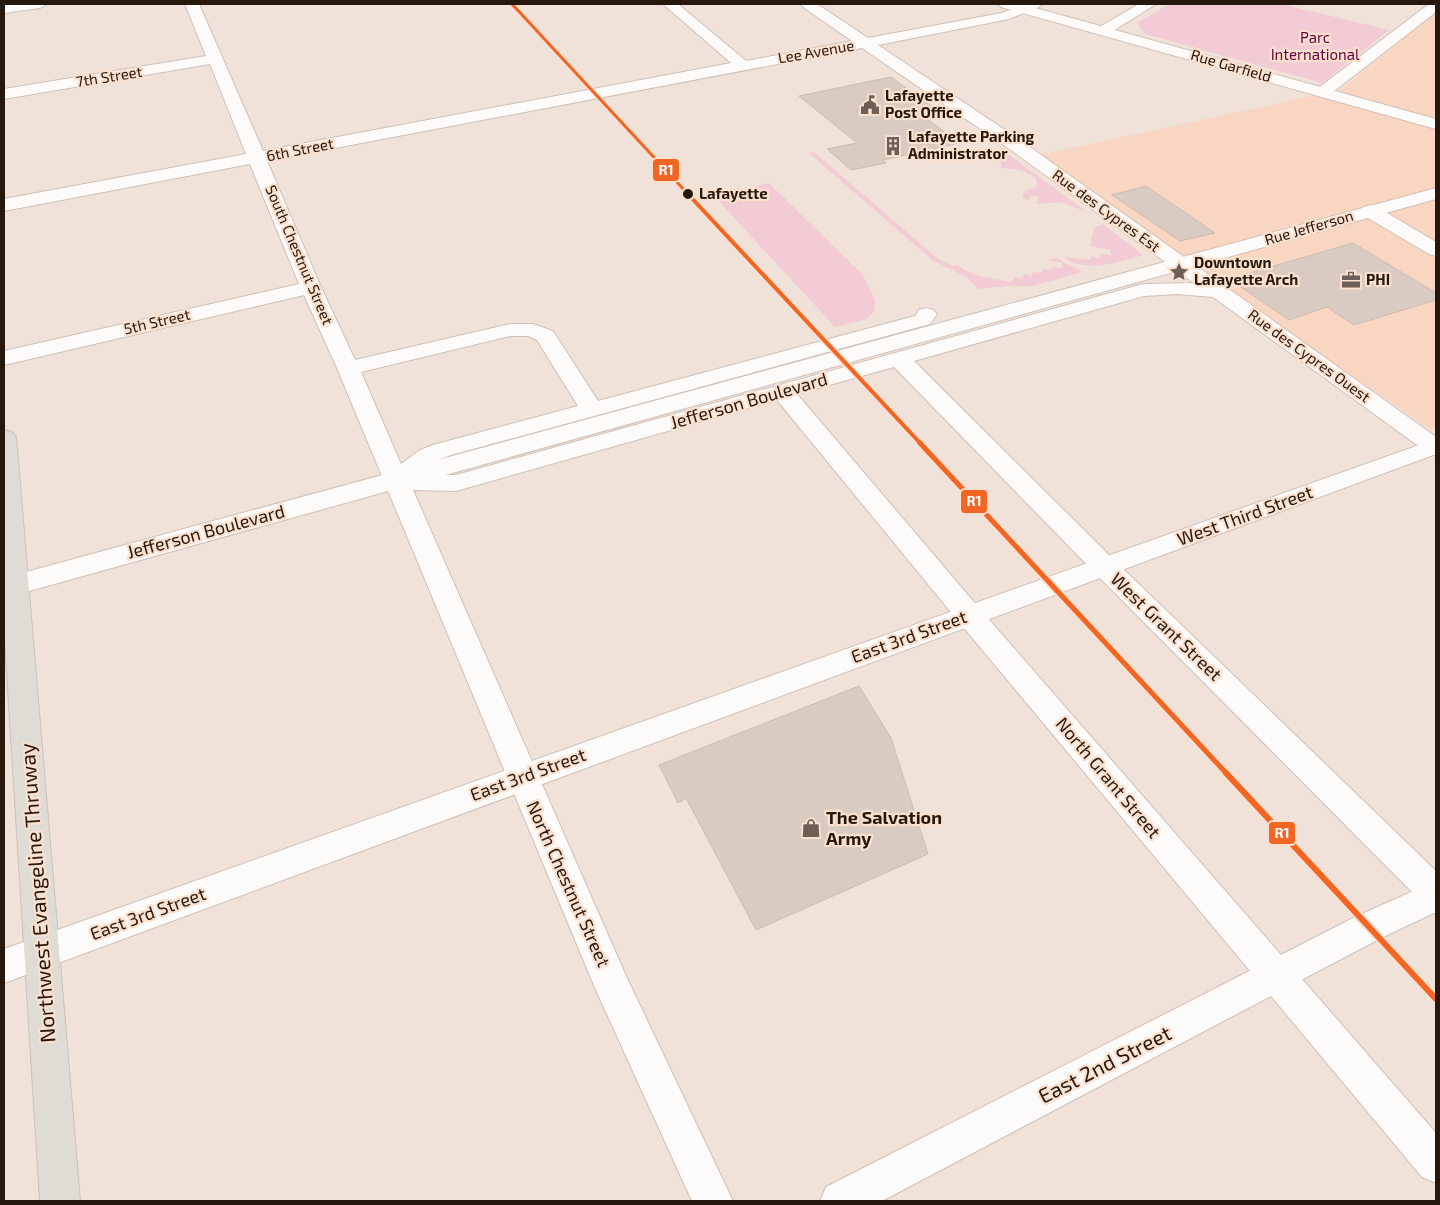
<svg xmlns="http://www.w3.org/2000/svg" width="1440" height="1205" viewBox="0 0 1440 1205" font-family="'Exo 2',sans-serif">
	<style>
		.built { fill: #f8d6c1 }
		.green { fill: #f2cbd4 }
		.building { fill: #d9cbc1; stroke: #cabcb3 }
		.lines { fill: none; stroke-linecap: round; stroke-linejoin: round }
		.minor-casing { stroke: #cfc0b7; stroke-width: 2 }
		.tertiary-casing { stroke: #cfc0b7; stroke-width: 2 }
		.trunk-casing { stroke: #cac2bd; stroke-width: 2 }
		.minor { fill: #fdfbf9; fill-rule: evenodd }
		.tertiary { fill: #fdfbf9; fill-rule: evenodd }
		.trunk { fill: #dedcd4; fill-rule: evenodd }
		.rail-1-far3-casing { stroke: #fae0cf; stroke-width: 5 }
		.rail-1-far2-casing { stroke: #fae0cf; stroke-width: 7 }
		.rail-1-far1-casing { stroke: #fae0cf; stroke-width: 9 }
		.rail-1-casing { stroke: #fae0cf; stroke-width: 10 }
		.rail-1-far3 { stroke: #f26522; stroke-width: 3 }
		.rail-1-far2 { stroke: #f26522; stroke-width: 4 }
		.rail-1-far1 { stroke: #f26522; stroke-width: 5 }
		.rail-1 { stroke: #f26522; stroke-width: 6 }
		.stop-dot { fill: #27180e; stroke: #fae0cf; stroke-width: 2 }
		.labels { text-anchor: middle; stroke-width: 4.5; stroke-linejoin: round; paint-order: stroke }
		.far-park-label { font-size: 15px; fill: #6b003e; stroke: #fae0cf }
		.far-street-label { font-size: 15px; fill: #27180e; stroke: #fae0cf }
		.far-poi-label { font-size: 15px; font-weight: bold; fill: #27180e; stroke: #fae0cf; text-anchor: start }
		.far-stop-label { font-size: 15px; font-weight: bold; fill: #27180e; stroke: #fae0cf; text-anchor: start }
		.street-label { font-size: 18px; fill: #27180e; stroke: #fae0cf }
		.poi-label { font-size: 18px; font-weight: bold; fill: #27180e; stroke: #fae0cf; text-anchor: start }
		.near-street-label { font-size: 21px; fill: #27180e; stroke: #fae0cf }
		.line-badge { stroke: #fae0cf; stroke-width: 2 }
		.badge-label { font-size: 14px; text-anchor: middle; font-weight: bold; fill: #fff }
	</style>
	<rect width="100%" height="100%" fill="#f0e2d9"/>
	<polygon class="built" points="1436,12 1436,428 1431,430 1034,156 1340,90"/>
	<g class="green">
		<polygon points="1169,4 1281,4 1389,30 1322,83 1145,34 1137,23"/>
		<path d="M814 152 938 259 953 266 958 265C973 278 993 278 1012 282L1015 277 1022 279 1024 274 1032 276 1033 272 1042 273 1043 269 1052 270 1053 267 1062 268 1063 263 1049 260 1057 257C1065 265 1074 265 1083 272L1032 286H1007L978 289 968 278 932 260 809 153Z"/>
		<polygon points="999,155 1009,155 1087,212 1061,202 1036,204 1039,197 1031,195 1029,200 1022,198 1024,192 1036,187 1037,183 1036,178 1021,170 1001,168 1001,162 994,161"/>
		<polygon points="769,183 863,275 875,300 875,310 867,319 835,327 714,196"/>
		<path d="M1103 224 1143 255C1120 262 1085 274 1063 257L1090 260 1092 256 1100 258 1101 253 1110 255 1111 250 1090 246 1094 228Z"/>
	</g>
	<g class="building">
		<polygon points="891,77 943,114 926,118 959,143 883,160 886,163 851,170 827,149 857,143 799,96"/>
		<polygon points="1146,186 1215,233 1180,241 1112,195"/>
		<polygon points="1353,243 1436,293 1436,300 1354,325 1327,307 1289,320 1229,279"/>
		<polygon points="859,686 891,738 928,854 756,930 686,798 678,803 659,765"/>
	</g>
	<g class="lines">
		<g class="minor-casing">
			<g id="minor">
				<polygon points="11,4 47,4 40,8 4,13 4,5"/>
				<path d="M185 4H199L263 151 731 63 663 4H678L746 61 852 41 803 7 801 4H817L868 38 991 15 1005 12 1023 4H1041L1039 7 1009 19 878 45 1023 142 1436 437V455L1428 453 1213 297 1177 294 1144 296 914 361 1114 560 1436 871V908L1424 904 1096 574 894 367 797 394 979 608 1436 1133V1183L1422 1177 959 622 777 400 456 491 413 490 626 976 733 1201H692L595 988 337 368 304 295 4 365V351L299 284 250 164 4 211V199L246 154 210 64 4 99V89L206 56ZM862 48 1011 150 1194 283 1143 284 456 475H418L438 460 451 455 930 324 937 314 933 310 926 308 919 310 915 316 598 401 553 331 533 324H510L355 360 321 287 267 161ZM510 336H528L537 340 578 406 433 445 420 450 401 464 361 372Z"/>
				<polygon points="1139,4 1156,4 1108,34 1098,34 1096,31 1098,28"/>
				<polygon points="1429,4 1436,4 1436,12 1329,95 1317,95 1315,92 1317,89"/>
				<polygon points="1370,205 1377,207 1436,242 1436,256 1429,254 1363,215 1361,211 1363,207"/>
			</g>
		</g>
		<g class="tertiary-casing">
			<g id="tertiary">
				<polygon points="999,4 1021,4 1436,119 1436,129 1001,7"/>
				<polygon points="1436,188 1436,199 15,595 5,592 4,581 5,578 15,575"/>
				<polygon points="1436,439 1436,454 4,983 4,949"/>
				<polygon points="1436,881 1436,912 1381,938 882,1201 820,1201 826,1187 1357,916"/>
			</g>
		</g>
		<g class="trunk-casing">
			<polygon id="trunk" points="4,430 12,432 16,437 80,1201 40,1201 4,625"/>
		</g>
		<use href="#minor" class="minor"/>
		<use href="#tertiary" class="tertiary"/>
		<use href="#trunk" class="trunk"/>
		<g class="rail-1-far3-casing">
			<polyline id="rail-1-far3" points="512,4 687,193"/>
		</g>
		<g class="rail-1-far2-casing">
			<polyline id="rail-1-far2" points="686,192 921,444"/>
		</g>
		<g class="rail-1-far1-casing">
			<polyline id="rail-1-far1" points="920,443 1227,774"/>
		</g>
		<g class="rail-1-casing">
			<polyline id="rail-1" points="1226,773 1436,999"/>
		</g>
		<use href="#rail-1-far3" class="rail-1-far3"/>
		<use href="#rail-1-far2" class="rail-1-far2"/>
		<use href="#rail-1-far1" class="rail-1-far1"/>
		<use href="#rail-1" class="rail-1"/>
	</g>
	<defs>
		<g id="civic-bare" transform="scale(1.5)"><path d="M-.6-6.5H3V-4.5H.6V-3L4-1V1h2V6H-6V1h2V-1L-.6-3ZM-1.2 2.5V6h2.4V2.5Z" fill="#6d5f55" stroke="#fae0cf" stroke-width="2.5" paint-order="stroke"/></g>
		<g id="building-bare" transform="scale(1.5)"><path d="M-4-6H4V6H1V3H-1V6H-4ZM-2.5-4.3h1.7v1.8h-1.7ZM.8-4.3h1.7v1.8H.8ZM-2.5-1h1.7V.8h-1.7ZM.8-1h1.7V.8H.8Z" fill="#6d5f55" stroke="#fae0cf" stroke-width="2.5" paint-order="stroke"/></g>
		<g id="sight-bare" transform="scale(1.5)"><path d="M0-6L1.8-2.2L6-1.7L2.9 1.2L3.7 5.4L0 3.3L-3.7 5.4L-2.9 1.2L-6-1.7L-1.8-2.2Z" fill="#6d5f55" stroke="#fae0cf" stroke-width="2.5" paint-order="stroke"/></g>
		<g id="office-bare" transform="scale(1.5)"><path d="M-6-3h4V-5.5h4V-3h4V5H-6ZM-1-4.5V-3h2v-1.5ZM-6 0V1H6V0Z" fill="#6d5f55" stroke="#fae0cf" stroke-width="2.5" paint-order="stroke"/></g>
		<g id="shop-bare" transform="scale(1.5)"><path d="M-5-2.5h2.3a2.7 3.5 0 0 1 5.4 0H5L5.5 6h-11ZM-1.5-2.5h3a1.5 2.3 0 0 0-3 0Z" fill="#6d5f55" stroke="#fae0cf" stroke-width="2.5" paint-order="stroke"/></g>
	</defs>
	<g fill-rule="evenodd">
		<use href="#civic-bare" x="870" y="105"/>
		<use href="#building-bare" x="893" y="146"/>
		<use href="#sight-bare" x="1179" y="272"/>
		<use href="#office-bare" x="1351" y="280"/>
		<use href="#shop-bare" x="811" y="828"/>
	</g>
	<circle class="stop-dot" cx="688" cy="194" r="6"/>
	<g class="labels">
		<g class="far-park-label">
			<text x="1315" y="43">Parc<tspan x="1315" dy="17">International</tspan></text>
		</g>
		<g class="far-street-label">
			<text transform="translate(816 52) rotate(-10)" y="5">Lee Avenue</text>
			<text transform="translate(1231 66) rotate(16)" y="5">Rue Garfield</text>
			<text transform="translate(109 77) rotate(-9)" y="5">7th Street</text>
			<text transform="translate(300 150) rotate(-11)" y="5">6th Street</text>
			<text transform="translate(1106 211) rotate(36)" y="5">Rue des Cypres Est</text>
			<text transform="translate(1309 228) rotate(-16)" y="5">Rue Jefferson</text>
			<text transform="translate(299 255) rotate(67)" y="5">South Chestnut Street</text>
			<text transform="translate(157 322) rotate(-13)" y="5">5th Street</text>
			<text transform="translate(1309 356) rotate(36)" y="5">Rue des Cypres Ouest</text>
		</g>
		<g class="far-poi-label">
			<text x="885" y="101">Lafayette<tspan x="885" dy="17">Post Office</tspan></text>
			<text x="908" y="142">Lafayette Parking<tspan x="908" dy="17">Administrator</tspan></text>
			<text x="1194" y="268">Downtown<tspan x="1194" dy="17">Lafayette Arch</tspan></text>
			<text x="1366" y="285">PHI</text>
		</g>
		<g class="far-stop-label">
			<text x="699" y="199">Lafayette</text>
		</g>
		<g class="street-label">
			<text transform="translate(749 401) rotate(-16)" y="6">Jefferson Boulevard</text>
			<text transform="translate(1245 516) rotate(-20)" y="6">West Third Street</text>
			<text transform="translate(206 532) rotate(-15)" y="6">Jefferson Boulevard</text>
			<text transform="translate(1166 627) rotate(44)" y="6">West Grant Street</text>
			<text transform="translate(909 637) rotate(-20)" y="6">East 3rd Street</text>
			<text transform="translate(528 775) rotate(-20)" y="6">East 3rd Street</text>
			<text transform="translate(1108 778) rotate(50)" y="6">North Grant Street</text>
			<text transform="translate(568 884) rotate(66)" y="6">North Chestnut Street</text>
			<text transform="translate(148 914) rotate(-20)" y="6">East 3rd Street</text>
		</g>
		<g class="poi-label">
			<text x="826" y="824">The Salvation<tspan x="826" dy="21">Army</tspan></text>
		</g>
		<g class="near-street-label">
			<text transform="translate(38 893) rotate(-94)" y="7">Northwest Evangeline Thruway</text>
			<text transform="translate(1105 1065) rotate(-27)" y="7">East 2nd Street</text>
		</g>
	</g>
	<g class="line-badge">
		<rect x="652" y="158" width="28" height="24" rx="5" fill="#f26522"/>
		<rect x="960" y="489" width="28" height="25" rx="5" fill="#f26522"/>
		<rect x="1268" y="821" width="28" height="24" rx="5" fill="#f26522"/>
	</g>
	<g class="badge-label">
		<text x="666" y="175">R1</text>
		<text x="974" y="506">R1</text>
		<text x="1282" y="838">R1</text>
	</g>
	<rect width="1440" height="1205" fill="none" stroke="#27180e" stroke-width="10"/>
</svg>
